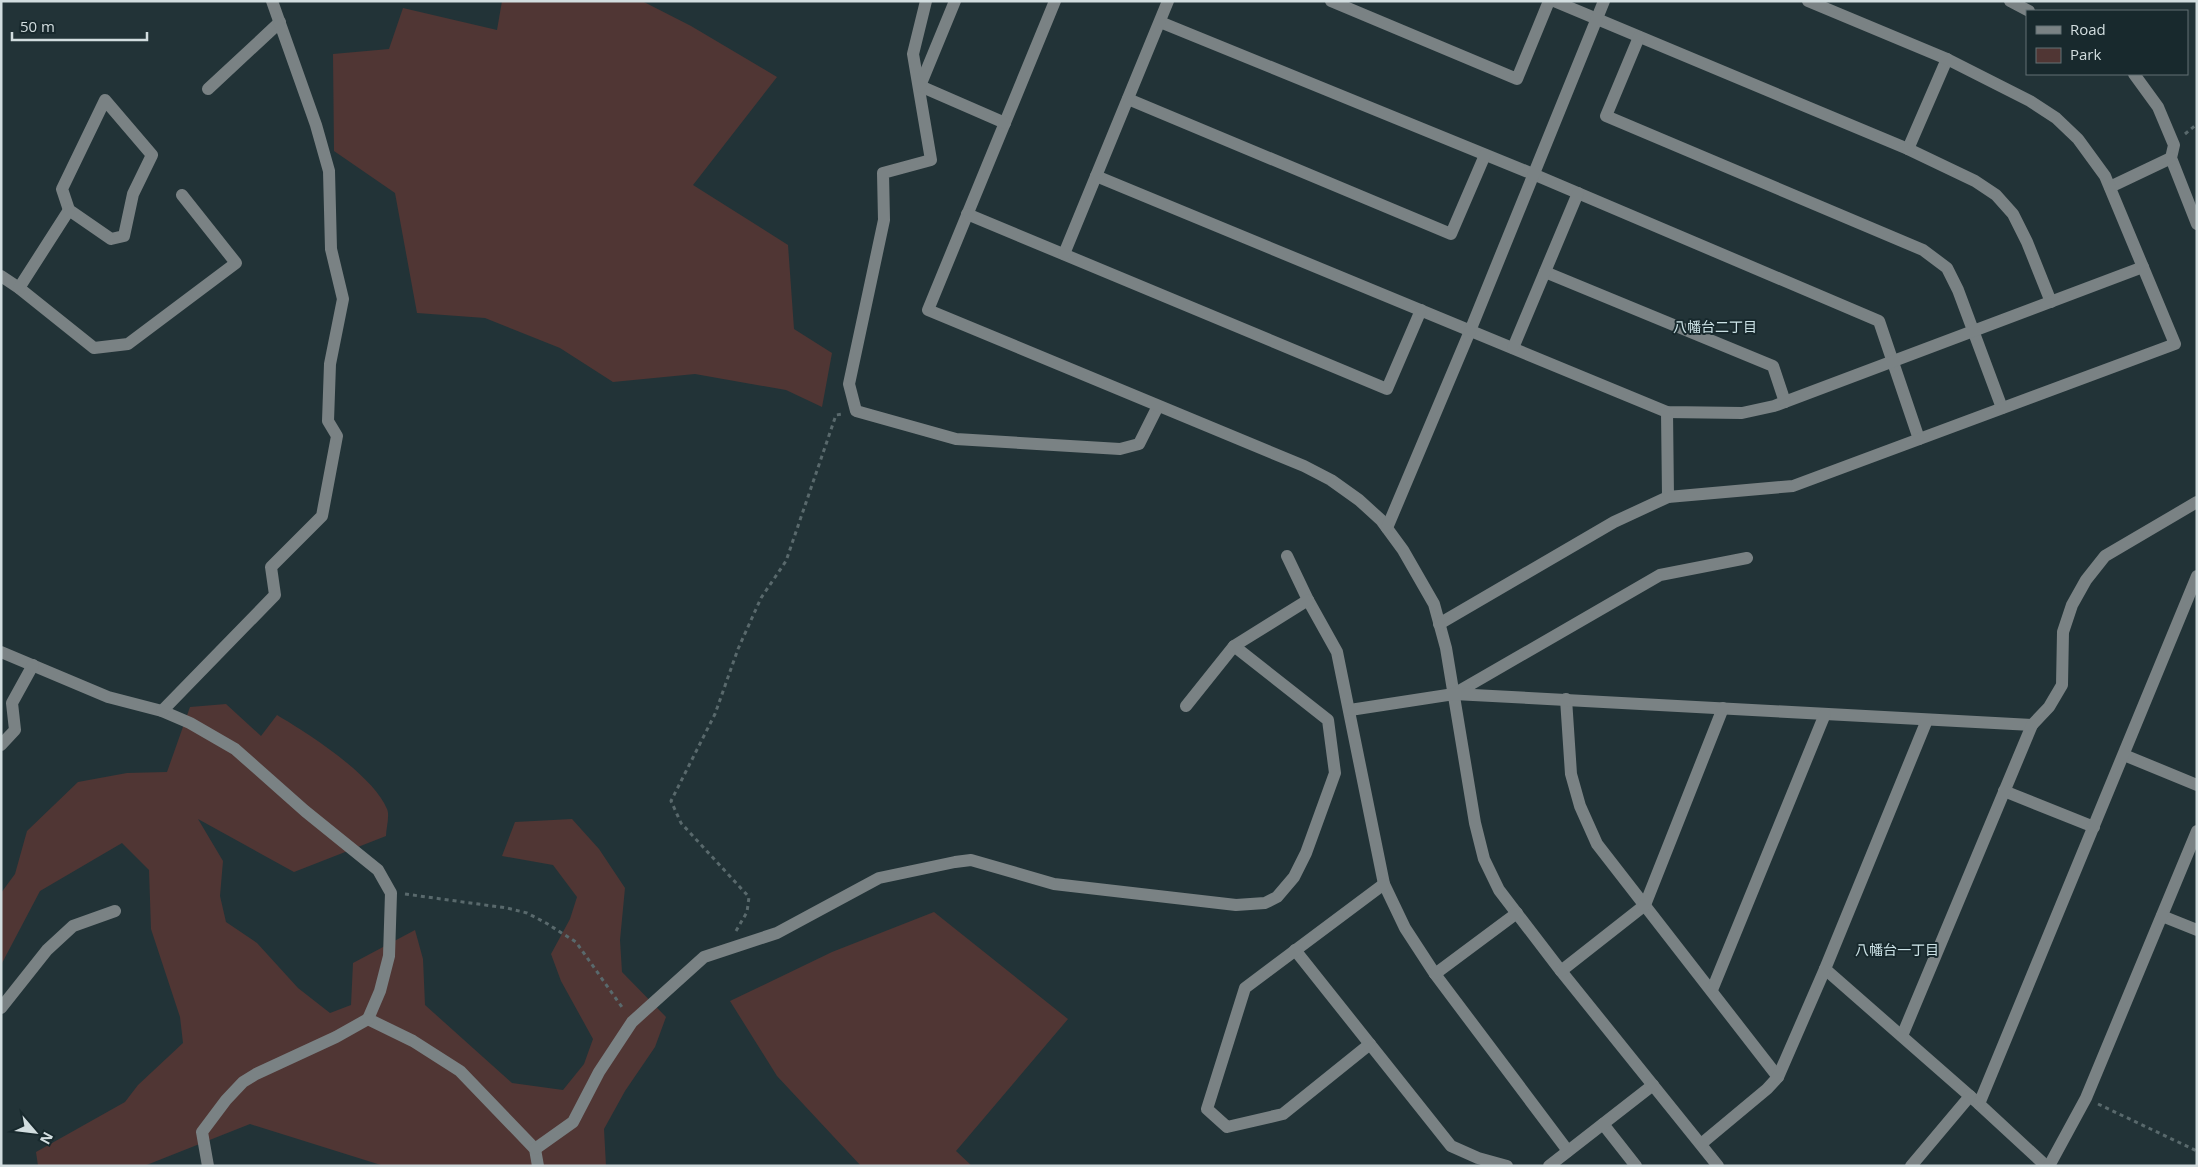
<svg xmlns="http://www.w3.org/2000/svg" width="2198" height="1167" viewBox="0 0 2198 1167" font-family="'Open Sans','Noto Sans JP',sans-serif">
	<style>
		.green { fill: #503634 }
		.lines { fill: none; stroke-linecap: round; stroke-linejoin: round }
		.path { stroke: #59696c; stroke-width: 3; stroke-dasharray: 4 4; stroke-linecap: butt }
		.minor { stroke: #7a8284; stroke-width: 12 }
		.labels { text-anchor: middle; stroke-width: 4; stroke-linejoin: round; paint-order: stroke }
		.neighbourhood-label { font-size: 14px; fill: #cce2e6; stroke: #18292d }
	</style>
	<rect width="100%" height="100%" fill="#223337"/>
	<g class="green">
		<polygon points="502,1 642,1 691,26 777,77 693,185 788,245 794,329 832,353 822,407 786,390 695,374 613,382 560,348 485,318 417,313 395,193 334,151 333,54 389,49 403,8 497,30"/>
		<path d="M226 704 261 736 277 715C309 734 373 775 387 809 390 816 386 828 386 836L294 872 198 819 223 861 220 896 226 922 257 943 298 988 330 1013 351 1005 353 963 415 930 423 959 425 1005 512 1083 563 1090 584 1064 593 1039 561 981 551 954 570 919 577 897 553 865 502 856 515 822 572 819 599 849 625 888 620 940 622 972 666 1017 655 1047 625 1091 604 1129 606 1166H384L250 1124 144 1166H38L36 1152 125 1102 138 1085 183 1043 180 1017 151 929 149 870 122 843 40 891 1 965V893L15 874 27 831 78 782 127 773 167 772 190 707Z"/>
		<polygon points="934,912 1068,1019 956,1151 972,1166 861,1166 777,1076 730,1001 832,952"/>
	</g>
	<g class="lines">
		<g class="path">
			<polyline points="2185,134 2197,124"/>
			<polyline points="405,894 507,908 527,913 546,923 576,942 624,1010"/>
			<polyline points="736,931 747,912 749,897 681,823 671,801 715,714 738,649 761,598 786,561 836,415 843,414"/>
			<polyline points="2098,1104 2197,1151"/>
		</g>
		<g class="minor">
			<polyline points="926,1 913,54 931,160 883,173 884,220 849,384 856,411 956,439 1120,449 1139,444 1158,406"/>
			<polyline points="1055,1 928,310 1304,466 1331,480 1359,500 1381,520 1403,550 1434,604 1446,648 1475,823 1484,859 1499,890 1561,971 1718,1166"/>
			<polyline points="1331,1 1517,79 1549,1"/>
			<polyline points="1554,1 1908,149 1975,181 1996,195 2013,214 2027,242 2051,302"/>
			<polyline points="2010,1 2029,11"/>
			<polyline points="1160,22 1533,174 1879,321 1919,439"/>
			<polyline points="1639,37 1606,116 1923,250 1947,268 1958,290 2002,408"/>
			<polyline points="2134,74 2158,107 2174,145 2171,158 2197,224"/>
			<polyline points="920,86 1005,123"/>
			<polyline points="920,86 955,1"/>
			<polyline points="208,89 280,22"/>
			<polyline points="1128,99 1451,234 1485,155"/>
			<polygon points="105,100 152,155 133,194 124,236 111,239 69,210 62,189"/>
			<polyline points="1908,149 1947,59"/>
			<polyline points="1096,176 1667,412 1742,413 1774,406 2143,267"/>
			<polyline points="2110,187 2171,158"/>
			<polyline points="967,214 1387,389 1421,310"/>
			<polyline points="1064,254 1168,1"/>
			<polyline points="1545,272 1773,366 1785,402"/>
			<polyline points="1,276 19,288 94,348 128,344 236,263 182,195"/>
			<polyline points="19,288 69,210"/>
			<polyline points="1513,348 1578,193"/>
			<polyline points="1667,412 1668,497"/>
			<polyline points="1387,528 1470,331 1604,1"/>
			<polyline points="1287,556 1308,600 1337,652 1384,884 1405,928 1435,974 1568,1151"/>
			<polyline points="1439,624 1614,522 1668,497 1793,486 2175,344 2105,176 2078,139 2056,118 2030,101 1947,59 1808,1"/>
			<polyline points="1,652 108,697 162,711 190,723 235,749 305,811 378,870 391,893 389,956 380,991 368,1019 413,1041 460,1071 535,1149 538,1166"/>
			<polyline points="1454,694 1660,575 1747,558"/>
			<polyline points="1566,699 1571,774 1580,806 1597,844 1778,1077"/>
			<polyline points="1186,706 1234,646 1308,600"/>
			<polyline points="1350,710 1454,694 2032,725"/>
			<polyline points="162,711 275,595 271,567 322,516 337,436 328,421 330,364 343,299 331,249 329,171 316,125 272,1"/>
			<polyline points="1,745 15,730 12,703 33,665"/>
			<polyline points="2124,755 2197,785"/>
			<polyline points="2004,791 2094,827"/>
			<polyline points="2162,916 2197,930"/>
			<polyline points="1295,950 1451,1146 1478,1158 1507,1166"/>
			<polyline points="1825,969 1979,1104 2046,1166"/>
			<polyline points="1561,971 1645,905 1723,708"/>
			<polyline points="1435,974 1517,913"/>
			<polyline points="1712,990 1825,714"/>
			<polyline points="1,1008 47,950 73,926 115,911"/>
			<polyline points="1902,1036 2032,725 2049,707 2062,685 2063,632 2072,605 2086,580 2105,556 2197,502"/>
			<polyline points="1370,1044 1283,1114 1227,1127 1207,1109 1245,988 1384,884"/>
			<polyline points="1979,1104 2197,576"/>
			<polyline points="1603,1124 1636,1166"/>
			<polyline points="1701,1144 1767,1089 1778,1077 1825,969 1927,720"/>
			<polyline points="535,1149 573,1122 599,1072 632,1022 704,957 777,933 879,878 955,862 971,860 1054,884 1236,905 1265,903 1277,897 1294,877 1306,853 1335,773 1328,720 1234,646"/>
			<polyline points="208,1166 202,1132 226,1100 243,1082 256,1074 336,1037 368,1019"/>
			<polyline points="1549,1166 1653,1085"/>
			<polyline points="1911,1166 1970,1096"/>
			<polyline points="2049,1166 2086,1098 2197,831"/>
		</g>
	</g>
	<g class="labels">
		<g class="neighbourhood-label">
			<text x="1715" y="332">八幡台二丁目</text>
			<text x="1897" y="955">八幡台一丁目</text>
		</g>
	</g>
	<rect width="2198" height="1167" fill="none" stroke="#d2dddf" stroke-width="5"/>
	<rect x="2026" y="10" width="162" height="65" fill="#18292d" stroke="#627174"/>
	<rect x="2036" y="26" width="25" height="8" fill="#7a8284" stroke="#627174"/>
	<text x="2070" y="35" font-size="15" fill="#d2dddf">Road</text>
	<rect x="2036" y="48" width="25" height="15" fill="#503634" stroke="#627174"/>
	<text x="2070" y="60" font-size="15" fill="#d2dddf">Park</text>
	<g transform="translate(35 1132) rotate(118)" stroke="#18292d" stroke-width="4" paint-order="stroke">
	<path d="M0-4L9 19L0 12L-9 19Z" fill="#d2dddf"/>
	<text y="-8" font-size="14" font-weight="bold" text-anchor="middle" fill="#d2dddf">N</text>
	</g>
	<path d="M12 32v8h135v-8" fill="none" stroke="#d2dddf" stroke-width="2.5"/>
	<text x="20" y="32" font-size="15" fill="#d2dddf" stroke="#18292d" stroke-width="4" paint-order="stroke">50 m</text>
</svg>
